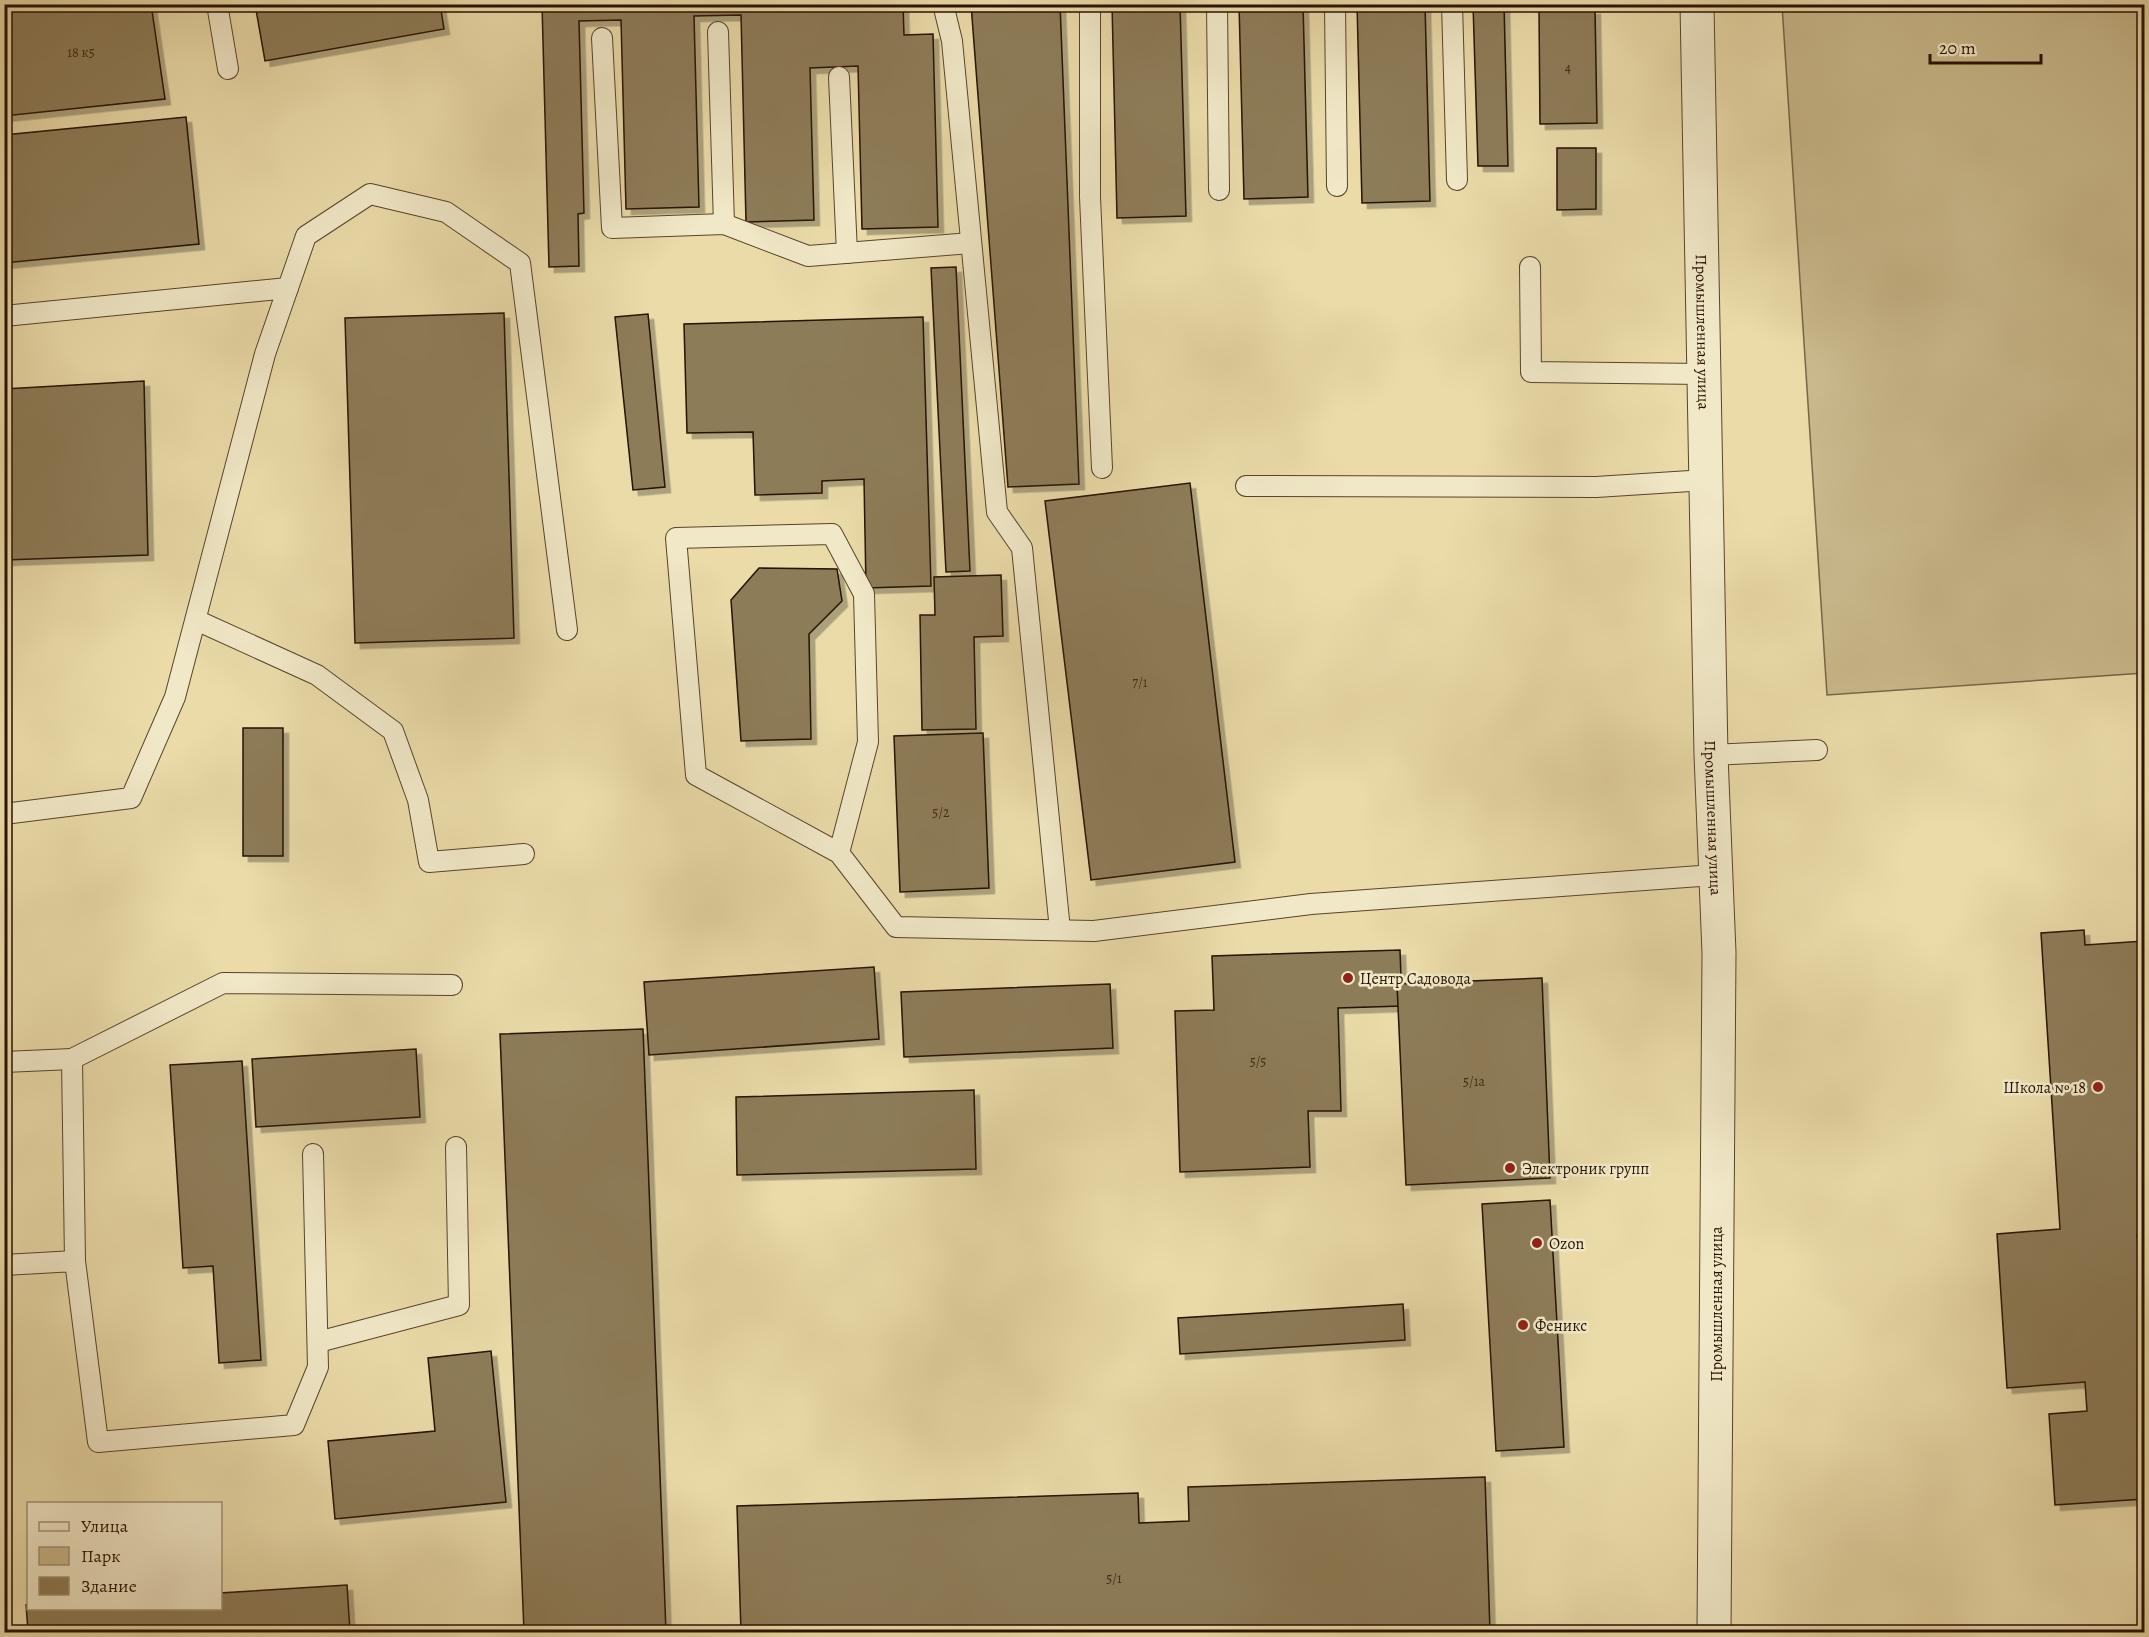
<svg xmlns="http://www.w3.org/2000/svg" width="2149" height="1637" viewBox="0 0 2149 1637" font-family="Alegreya,serif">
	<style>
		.green { fill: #c9b98c; stroke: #786646; stroke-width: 1.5 }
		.building { fill: #8d7b58; stroke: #281200; stroke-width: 1.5; filter: url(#shadow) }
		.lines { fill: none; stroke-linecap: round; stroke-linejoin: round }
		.service-casing { stroke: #58442a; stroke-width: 22 }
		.minor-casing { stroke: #58442a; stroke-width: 35 }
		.service { stroke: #f1e8c7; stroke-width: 20 }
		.minor { stroke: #f1e8c7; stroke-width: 33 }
		.poi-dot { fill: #8f2418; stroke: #f1e8c7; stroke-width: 2 }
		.labels { text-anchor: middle; stroke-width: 5; stroke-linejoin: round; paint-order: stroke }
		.number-label { font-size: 14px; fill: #412c16 }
		.street-label { font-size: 16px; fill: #281200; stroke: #f1e8c7 }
		.poi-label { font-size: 16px; fill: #281200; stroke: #f1e8c7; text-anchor: start }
	</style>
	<defs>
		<filter id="shadow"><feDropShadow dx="5.5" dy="5.5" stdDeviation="0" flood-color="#0004"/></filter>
	</defs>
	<rect width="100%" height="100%" fill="#eadba9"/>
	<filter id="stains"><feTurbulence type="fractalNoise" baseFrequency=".00333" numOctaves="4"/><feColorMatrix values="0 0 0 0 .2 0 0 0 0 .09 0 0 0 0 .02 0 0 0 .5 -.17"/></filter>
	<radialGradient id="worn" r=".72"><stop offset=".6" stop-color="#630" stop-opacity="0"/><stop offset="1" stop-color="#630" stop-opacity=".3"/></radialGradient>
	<polygon class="green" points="1782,5 2144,5 2144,673 1827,695"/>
	<g class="building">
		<polygon points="4,4 151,4 165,99 4,116"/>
		<polygon points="255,4 440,4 444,29 265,61"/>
		<polygon points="542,4 903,4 904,35 933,34 938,227 862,229 858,66 810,68 814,220 746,222 741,15 694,16 699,207 626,209 621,20 579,21 584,213 578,214 579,266 549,267"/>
		<polygon points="971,4 1060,4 1079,484 1008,487"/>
		<polygon points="1112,4 1180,4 1186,216 1117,218"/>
		<polygon points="1239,4 1303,4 1308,197 1244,199"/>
		<polygon points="1357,4 1425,4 1430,201 1362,203"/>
		<polygon points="1473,4 1504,4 1508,166 1478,166"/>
		<polygon points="1595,9 1597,123 1540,124 1539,10"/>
		<polygon points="186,117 199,244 4,263 4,135"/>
		<polygon points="1557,148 1596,148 1596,209 1557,210"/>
		<polygon points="956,267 970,571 946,572 931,268"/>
		<polygon points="504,313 514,638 355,643 345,318"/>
		<polygon points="648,314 665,487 633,490 615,317"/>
		<polygon points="923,317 931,586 866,588 864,479 822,481 822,493 755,495 753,432 687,433 684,324"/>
		<polygon points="144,381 148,555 4,560 4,389"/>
		<polygon points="1190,483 1235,862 1091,880 1045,501"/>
		<polygon points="759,568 837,569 842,601 809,634 811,739 741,741 731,600"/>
		<polygon points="1001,575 1003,636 974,637 976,729 922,730 920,615 935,615 934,577"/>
		<rect x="243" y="728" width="40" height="128"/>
		<polygon points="983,733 989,888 900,892 894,736"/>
		<polygon points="2084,930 2085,945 2144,941 2144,1233 2137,1234 2139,1258 2144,1258 2144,1397 2142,1397 2144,1499 2055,1505 2049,1414 2087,1411 2085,1382 2007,1388 1997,1234 2060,1229 2041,933"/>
		<polygon points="1400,950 1402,1006 1338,1008 1341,1111 1308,1111 1310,1167 1180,1172 1175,1011 1214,1010 1212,956"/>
		<polygon points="874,967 879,1039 649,1055 644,982"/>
		<polygon points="1542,978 1550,1178 1406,1185 1397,984"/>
		<polygon points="1110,984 1113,1048 904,1057 901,992"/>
		<polygon points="643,1029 666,1632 524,1632 500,1034"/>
		<polygon points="416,1049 420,1117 256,1127 252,1059"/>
		<polygon points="242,1061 261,1360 219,1363 213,1266 183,1268 170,1065"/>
		<polygon points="974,1090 976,1169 737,1175 736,1097"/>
		<polygon points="1550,1200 1564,1447 1496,1451 1482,1204"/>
		<polygon points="1403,1304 1405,1340 1180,1354 1178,1318"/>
		<polygon points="491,1351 506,1502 335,1519 328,1441 435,1431 428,1358"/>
		<polygon points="1485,1477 1490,1632 741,1632 737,1506 1138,1493 1139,1523 1189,1521 1188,1487"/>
		<polygon points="347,1585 350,1632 28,1632 26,1604 28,1608 220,1608 220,1593"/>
	</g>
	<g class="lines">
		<g class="service-casing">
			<g id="service">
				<polyline points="217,4 228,69"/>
				<polyline points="943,4 952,41 997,512 1022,548 1060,930"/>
				<polyline points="1090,4 1090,197 1102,468"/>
				<polyline points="1217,4 1219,190"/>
				<polyline points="1335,4 1337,186"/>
				<polyline points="1452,4 1457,180"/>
				<polyline points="718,32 724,224"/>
				<polyline points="602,38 612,228 724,224 808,256 971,243"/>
				<polyline points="839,77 847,253"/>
				<polyline points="1530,267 1531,372 1704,374"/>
				<polyline points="4,316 288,288"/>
				<polyline points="1246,486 1596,487 1706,480"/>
				<polyline points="196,620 317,675 393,731 418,800 429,862 524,854"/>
				<polyline points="1711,755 1817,750"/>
				<polyline points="4,814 131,798 175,697 265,354 306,236 370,194 446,212 520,263 567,630"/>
				<polyline points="839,853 868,742 864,594 832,534 676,538 696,775 839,853 896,927 1094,931 1311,904 1714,875"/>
				<polyline points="4,1062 72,1059"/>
				<polyline points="75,1261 72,1059 223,983 452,985"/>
				<polyline points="4,1265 75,1261 98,1442 294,1425 318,1367 313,1154"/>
				<polyline points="318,1342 459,1305 456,1147"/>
			</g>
		</g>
		<g class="minor-casing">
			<g id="minor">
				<path id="s1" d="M1697 4 1711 755 1719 953 1714 1632"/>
			</g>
		</g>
		<use href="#service" class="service"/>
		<use href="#minor" class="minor"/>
	</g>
	<g class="poi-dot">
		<circle cx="1348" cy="978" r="6"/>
		<circle cx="2098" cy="1087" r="6"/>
		<circle cx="1510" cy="1168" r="6"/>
		<circle cx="1537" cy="1243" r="6"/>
		<circle cx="1523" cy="1325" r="6"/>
	</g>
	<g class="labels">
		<g class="number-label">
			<text x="81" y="57">18 к5</text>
			<text x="1568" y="72">4</text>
			<text x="1140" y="687">7/1</text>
			<text x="941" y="817">5/2</text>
			<text x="1258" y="1066">5/5</text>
			<text x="1474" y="1086">5/1а</text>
			<text x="1114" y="1583">5/1</text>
		</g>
		<g class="street-label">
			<text dy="6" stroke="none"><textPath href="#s1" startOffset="328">Промышленная улица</textPath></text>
			<text dy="6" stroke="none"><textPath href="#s1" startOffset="814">Промышленная улица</textPath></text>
			<text transform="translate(1716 1304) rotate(-90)" y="6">Промышленная улица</text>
		</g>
		<g class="poi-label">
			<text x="1360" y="984">Центр Садовода</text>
			<text x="2086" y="1093" text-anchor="end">Школа № 18</text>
			<text x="1522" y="1174">Электроник групп</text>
			<text x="1549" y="1249">Ozon</text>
			<text x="1535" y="1331">Феникс</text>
		</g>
	</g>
	<rect width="2149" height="1637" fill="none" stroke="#eadba9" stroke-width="24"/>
	<rect x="6" y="6" width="2137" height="1625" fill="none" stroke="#281200" stroke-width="3"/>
	<rect x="12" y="12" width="2125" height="1613" fill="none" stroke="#281200" stroke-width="1.5"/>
	<rect x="27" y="1502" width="195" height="108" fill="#f1e8c7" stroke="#a19277" stroke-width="1.5"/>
	<rect x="39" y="1522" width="30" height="9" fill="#f1e8c7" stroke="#a19277" stroke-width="1.5"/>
	<text x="81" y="1532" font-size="18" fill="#281200">Улица</text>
	<rect x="39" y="1547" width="30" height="18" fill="#c9b98c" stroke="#a19277" stroke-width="1.5"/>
	<text x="81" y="1562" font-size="18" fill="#281200">Парк</text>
	<rect x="39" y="1577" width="30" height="18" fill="#8d7b58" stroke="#a19277" stroke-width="1.5"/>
	<text x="81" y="1592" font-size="18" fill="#281200">Здание</text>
	<path d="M1930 54v9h111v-9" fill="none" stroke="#281200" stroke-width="3"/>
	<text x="1939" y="54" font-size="18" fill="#281200" stroke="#f1e8c7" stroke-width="4.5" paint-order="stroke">20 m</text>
	<rect width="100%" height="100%" filter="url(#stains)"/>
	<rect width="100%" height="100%" fill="url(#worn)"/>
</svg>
